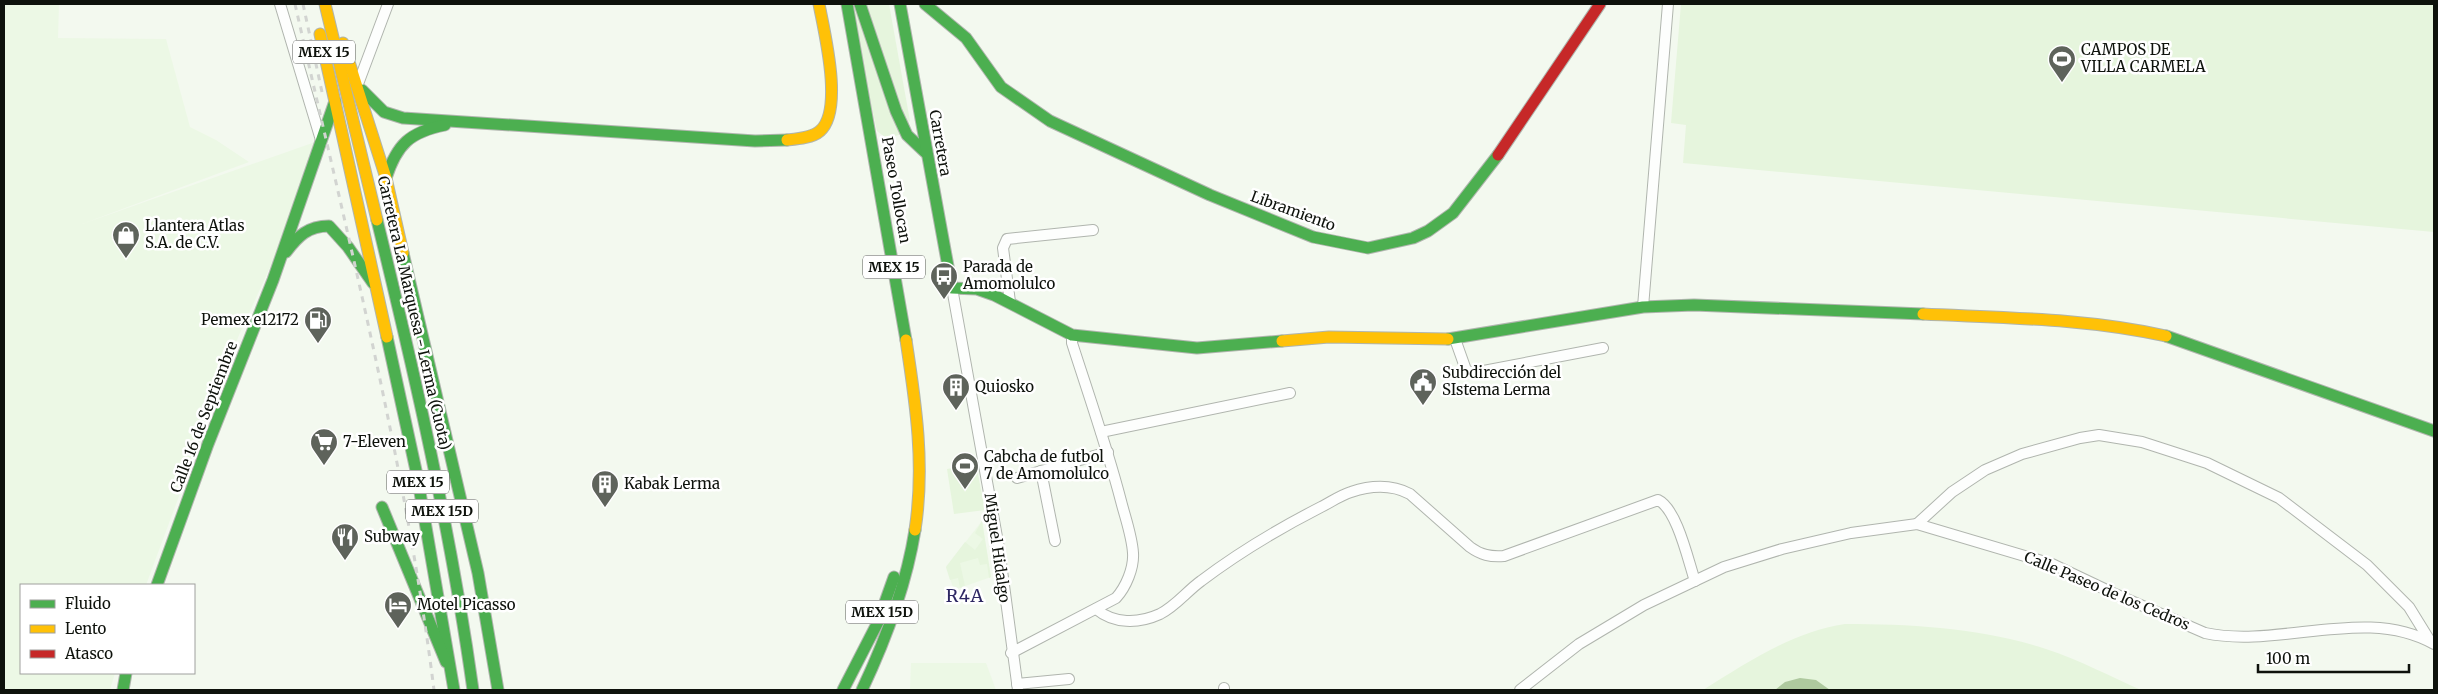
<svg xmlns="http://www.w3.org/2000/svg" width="2438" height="694" viewBox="0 0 2438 694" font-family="Merriweather,serif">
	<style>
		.built { fill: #ecf8e5 }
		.green { fill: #e6f5dd }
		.water { fill: #aec99e }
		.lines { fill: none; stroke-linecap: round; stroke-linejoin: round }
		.street-casing { stroke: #b0b5ae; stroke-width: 12 }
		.fast-casing { stroke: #b0b5ae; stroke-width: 13 }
		.slow-casing { stroke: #b0b5ae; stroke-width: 13 }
		.jam-casing { stroke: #b0b5ae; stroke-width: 13 }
		.street { stroke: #fdfefd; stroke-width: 10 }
		.fast { stroke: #4caf50; stroke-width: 11 }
		.slow { stroke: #ffc107; stroke-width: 11 }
		.jam { stroke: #c62828; stroke-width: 11 }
		.rail { stroke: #d2d4d1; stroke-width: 3; stroke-dasharray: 6 6; stroke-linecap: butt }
		.labels { text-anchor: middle; stroke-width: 5; stroke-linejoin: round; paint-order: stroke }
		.shield { fill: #fff; stroke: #565955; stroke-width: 1 }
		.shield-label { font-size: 14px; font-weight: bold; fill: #0e120c }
		.poi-label { font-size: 15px; fill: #0e120c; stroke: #fff; text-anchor: start }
		.street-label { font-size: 15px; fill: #0e120c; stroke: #fff }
		.quarter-label { font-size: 18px; letter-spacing: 1px; fill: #2e2863; stroke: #fff }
	</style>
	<rect width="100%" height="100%" fill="#f3f9ef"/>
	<g class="built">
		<polygon points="4,4 59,4 58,38 166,39 190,127 216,140 249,162 82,224 321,140 288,228 239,335 146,585 21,585 21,673 115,673 110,690 4,690"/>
		<polygon points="982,521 991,577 954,590 946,567"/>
		<polygon points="911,663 986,663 996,690 910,690"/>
	</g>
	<g class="green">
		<polygon points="849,4 889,4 910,121 899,135 886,138 877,131"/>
		<polygon points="1681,4 2434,4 2434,232 1683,163 1686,125 1671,123"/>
		<polygon points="976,464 985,510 954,514 947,469"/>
		<polygon points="982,521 991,577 989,578 987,564 980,565 978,558 960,563 965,586 960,588 958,578 950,580 946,567 965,542 975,550 983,539 975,533"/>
		<path d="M1845 624C1912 624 1982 628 2046 649 2079 660 2110 676 2141 690H1703C1748 662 1792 632 1845 624Z"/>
	</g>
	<polygon class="water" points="1800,678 1816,680 1830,690 1775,690 1785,682"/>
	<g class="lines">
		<g class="street-casing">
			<g id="street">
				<polyline points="280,4 321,140"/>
				<polyline points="358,84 388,4"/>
				<polyline points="952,288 999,548 1018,690"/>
				<polyline points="1010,302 1003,248 1007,239 1093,230"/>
				<polyline points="1643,307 1668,4"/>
				<polyline points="1455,339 1466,370 1473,373 1603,348"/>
				<polyline points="1101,432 1290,393"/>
				<polyline points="1041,471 1055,541"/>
				<polyline points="1017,478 1108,452"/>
				<polyline points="1917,524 1952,492 1985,470 2022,454 2080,438 2099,435 2142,442 2207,463 2279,498 2367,565 2409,607 2430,641"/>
				<path d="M1096 609C1114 624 1138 624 1160 614 1176 606 1187 591 1201 581 1238 553 1280 528 1321 507 1331 502 1341 495 1351 492 1372 485 1391 484 1410 494L1470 547C1481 555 1490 557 1504 556L1658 500C1677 509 1688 560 1695 581"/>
				<path d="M1011 653 1116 598C1126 587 1134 568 1133 553 1132 536 1125 517 1121 501 1107 447 1089 396 1072 343V335"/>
				<polyline points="1017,684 1069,679"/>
				<polyline points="1224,688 1224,690"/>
				<path d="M1520 690 1579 644 1644 605 1724 567 1782 549 1851 533 1917 524 2052 564 2113 593 2205 633C2280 649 2365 605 2434 644"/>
			</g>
		</g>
		<g class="fast-casing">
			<g id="fast">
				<polyline points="847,4 906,340"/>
				<polyline points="860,4 896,111 907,135 925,152"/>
				<polyline points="900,4 952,288 977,289 994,295 1072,335 1197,348 1282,341"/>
				<polyline points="925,4 966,38 1001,87 1050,121 1210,195 1313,237 1368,248 1413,238 1428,231 1453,213 1498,155"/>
				<polyline points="362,90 384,112 403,118 755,141 787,140"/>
				<path d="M386 178C397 144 410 132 445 125"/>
				<path d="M377 220C415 375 451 532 473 690"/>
				<path d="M286 252C298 236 308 226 329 226L348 247 373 283"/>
				<polyline points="403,253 478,573 498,690"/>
				<polyline points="2166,336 2434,431"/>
				<polyline points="387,337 417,475 454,690"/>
				<polyline points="1448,339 1643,307 1694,305 1923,314"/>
				<polyline points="382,507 446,662"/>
				<polyline points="157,585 208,444 273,280 335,101"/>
				<polyline points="123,690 126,673"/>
				<polyline points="843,690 878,622 894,577"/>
				<path d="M862 690C886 639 906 587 915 530"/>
			</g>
		</g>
		<g class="slow-casing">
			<g id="slow">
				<polyline points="325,4 377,220"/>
				<polyline points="320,34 387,337"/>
				<polyline points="343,43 386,178 403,253"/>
				<path d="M787 140C797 139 812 138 820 131 844 110 824 31 819 4"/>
				<path d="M1923 314C2004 318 2086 318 2166 336"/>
				<path d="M906 340C916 405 925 466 915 530"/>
				<polyline points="1282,341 1329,337 1448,339"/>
			</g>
		</g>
		<g class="jam-casing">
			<polyline id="jam" points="1498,155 1600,4"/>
		</g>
		<use href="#street" class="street"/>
		<use href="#fast" class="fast"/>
		<use href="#slow" class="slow"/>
		<use href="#jam" class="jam"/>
		<g class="rail">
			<path d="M295 4C346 231 405 459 434 690"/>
			<polyline points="303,4 322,92"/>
		</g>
	</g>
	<defs>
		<g id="stadium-pin" transform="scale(1.4375)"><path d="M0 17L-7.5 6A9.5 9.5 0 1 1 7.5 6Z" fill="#5e635b" stroke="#fff"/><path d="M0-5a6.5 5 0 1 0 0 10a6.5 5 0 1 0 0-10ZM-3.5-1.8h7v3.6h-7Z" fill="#fff"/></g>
		<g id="shop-pin" transform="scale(1.4375)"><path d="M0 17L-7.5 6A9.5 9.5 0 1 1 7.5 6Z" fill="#5e635b" stroke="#fff"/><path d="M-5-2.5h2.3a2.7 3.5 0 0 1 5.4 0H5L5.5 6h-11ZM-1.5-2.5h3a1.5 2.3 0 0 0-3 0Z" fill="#fff"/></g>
		<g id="bus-pin" transform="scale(1.4375)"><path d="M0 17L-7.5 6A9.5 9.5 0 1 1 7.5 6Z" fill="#5e635b" stroke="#fff"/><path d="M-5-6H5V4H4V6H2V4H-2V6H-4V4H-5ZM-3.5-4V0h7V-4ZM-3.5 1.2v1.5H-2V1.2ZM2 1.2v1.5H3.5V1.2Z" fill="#fff"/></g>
		<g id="fuel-pin" transform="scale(1.4375)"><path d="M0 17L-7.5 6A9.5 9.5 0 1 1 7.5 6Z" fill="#5e635b" stroke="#fff"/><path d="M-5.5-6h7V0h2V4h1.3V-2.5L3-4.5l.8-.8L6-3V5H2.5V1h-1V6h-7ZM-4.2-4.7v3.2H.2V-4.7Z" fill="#fff"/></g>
		<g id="civic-pin" transform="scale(1.4375)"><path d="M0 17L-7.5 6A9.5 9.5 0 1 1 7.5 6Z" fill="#5e635b" stroke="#fff"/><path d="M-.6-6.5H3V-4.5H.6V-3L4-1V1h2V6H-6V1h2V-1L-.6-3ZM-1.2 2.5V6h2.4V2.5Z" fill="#fff"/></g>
		<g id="building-pin" transform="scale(1.4375)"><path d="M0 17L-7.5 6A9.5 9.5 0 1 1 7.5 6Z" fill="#5e635b" stroke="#fff"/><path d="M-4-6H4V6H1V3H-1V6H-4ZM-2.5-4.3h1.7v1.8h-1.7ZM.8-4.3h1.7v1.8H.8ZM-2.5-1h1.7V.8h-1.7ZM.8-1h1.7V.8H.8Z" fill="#fff"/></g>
		<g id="supermarket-pin" transform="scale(1.4375)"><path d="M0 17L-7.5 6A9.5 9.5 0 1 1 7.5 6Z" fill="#5e635b" stroke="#fff"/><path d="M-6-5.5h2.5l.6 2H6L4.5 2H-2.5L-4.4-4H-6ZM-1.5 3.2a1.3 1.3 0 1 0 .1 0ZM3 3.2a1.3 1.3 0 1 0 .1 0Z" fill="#fff"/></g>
		<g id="restaurant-pin" transform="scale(1.4375)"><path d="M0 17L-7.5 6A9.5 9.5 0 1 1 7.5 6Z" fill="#5e635b" stroke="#fff"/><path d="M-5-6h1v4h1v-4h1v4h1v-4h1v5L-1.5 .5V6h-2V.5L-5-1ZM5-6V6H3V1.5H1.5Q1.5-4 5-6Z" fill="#fff"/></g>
		<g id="hotel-pin" transform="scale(1.4375)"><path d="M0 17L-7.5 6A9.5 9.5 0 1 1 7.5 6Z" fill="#5e635b" stroke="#fff"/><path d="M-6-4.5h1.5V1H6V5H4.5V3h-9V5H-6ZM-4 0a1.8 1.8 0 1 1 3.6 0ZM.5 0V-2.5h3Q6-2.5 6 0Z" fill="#fff"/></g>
	</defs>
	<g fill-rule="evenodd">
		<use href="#stadium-pin" x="2062" y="59"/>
		<use href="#shop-pin" x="126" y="235"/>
		<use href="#bus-pin" x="944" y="276"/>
		<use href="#fuel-pin" x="318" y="320"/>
		<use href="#civic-pin" x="1423" y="382"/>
		<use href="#building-pin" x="956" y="387"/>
		<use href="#supermarket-pin" x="324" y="442"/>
		<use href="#stadium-pin" x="965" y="466"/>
		<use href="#building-pin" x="605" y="484"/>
		<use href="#restaurant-pin" x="345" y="537"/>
		<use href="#hotel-pin" x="398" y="605"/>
	</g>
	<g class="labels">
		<g class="shield">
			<rect x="293" y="40.5" width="62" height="23" rx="4"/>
			<rect x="863" y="255.5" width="62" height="23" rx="4"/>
			<rect x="387" y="470.5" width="62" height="23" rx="4"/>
			<rect x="406" y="499.5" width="72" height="23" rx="4"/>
			<rect x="846" y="600.5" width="72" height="23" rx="4"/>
		</g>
		<g class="shield-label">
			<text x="324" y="57">MEX 15</text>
			<text x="894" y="272">MEX 15</text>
			<text x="418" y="487">MEX 15</text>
			<text x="442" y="516">MEX 15D</text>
			<text x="882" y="617">MEX 15D</text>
		</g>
		<g class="poi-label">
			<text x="2081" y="55">CAMPOS DE<tspan x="2081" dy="17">VILLA CARMELA</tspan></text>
			<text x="145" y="231">Llantera Atlas<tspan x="145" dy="17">S.A. de C.V.</tspan></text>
			<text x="963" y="272">Parada de<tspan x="963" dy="17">Amomolulco</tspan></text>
			<text x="299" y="325" text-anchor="end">Pemex e12172</text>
			<text x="1442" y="378">Subdirección del<tspan x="1442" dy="17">SIstema Lerma</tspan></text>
			<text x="975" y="392">Quiosko</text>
			<text x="343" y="447">7-Eleven</text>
			<text x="984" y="462">Cabcha de futbol<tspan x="984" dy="17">7 de Amomolulco</tspan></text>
			<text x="624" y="489">Kabak Lerma</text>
			<text x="364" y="542">Subway</text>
			<text x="417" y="610">Motel Picasso</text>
		</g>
		<g class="street-label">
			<text transform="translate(940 143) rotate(80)" y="5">Carretera</text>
			<text transform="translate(896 190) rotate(80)" y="5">Paseo Tollocan</text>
			<text transform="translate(1293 211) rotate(20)" y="5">Libramiento</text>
			<text transform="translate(414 313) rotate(77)" y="5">Carretera La Marquesa - Lerma (Cuota)</text>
			<text transform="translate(204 417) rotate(-69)" y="5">Calle 16 de Septiembre</text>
			<text transform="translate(997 548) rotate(82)" y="5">Miguel Hidalgo</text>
			<text transform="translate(2107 591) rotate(23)" y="5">Calle Paseo de los Cedros</text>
		</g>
		<g class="quarter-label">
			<text x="965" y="602">R4A</text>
		</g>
	</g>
	<rect width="2438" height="694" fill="none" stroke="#0e120c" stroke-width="10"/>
	<rect x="20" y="584" width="175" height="90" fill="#ffffff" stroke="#9fa09e"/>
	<rect x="30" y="600" width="25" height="8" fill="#4caf50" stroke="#9fa09e"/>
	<text x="65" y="609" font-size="15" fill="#0e120c">Fluido</text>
	<rect x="30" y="625" width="25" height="8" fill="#ffc107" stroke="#9fa09e"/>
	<text x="65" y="634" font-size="15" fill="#0e120c">Lento</text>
	<rect x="30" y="650" width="25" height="8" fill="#c62828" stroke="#9fa09e"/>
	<text x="65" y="659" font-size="15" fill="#0e120c">Atasco</text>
	<path d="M2258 664v8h151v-8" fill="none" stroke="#0e120c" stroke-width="2.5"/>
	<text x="2266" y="664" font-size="15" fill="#0e120c" stroke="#ffffff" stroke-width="4" paint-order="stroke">100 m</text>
</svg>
